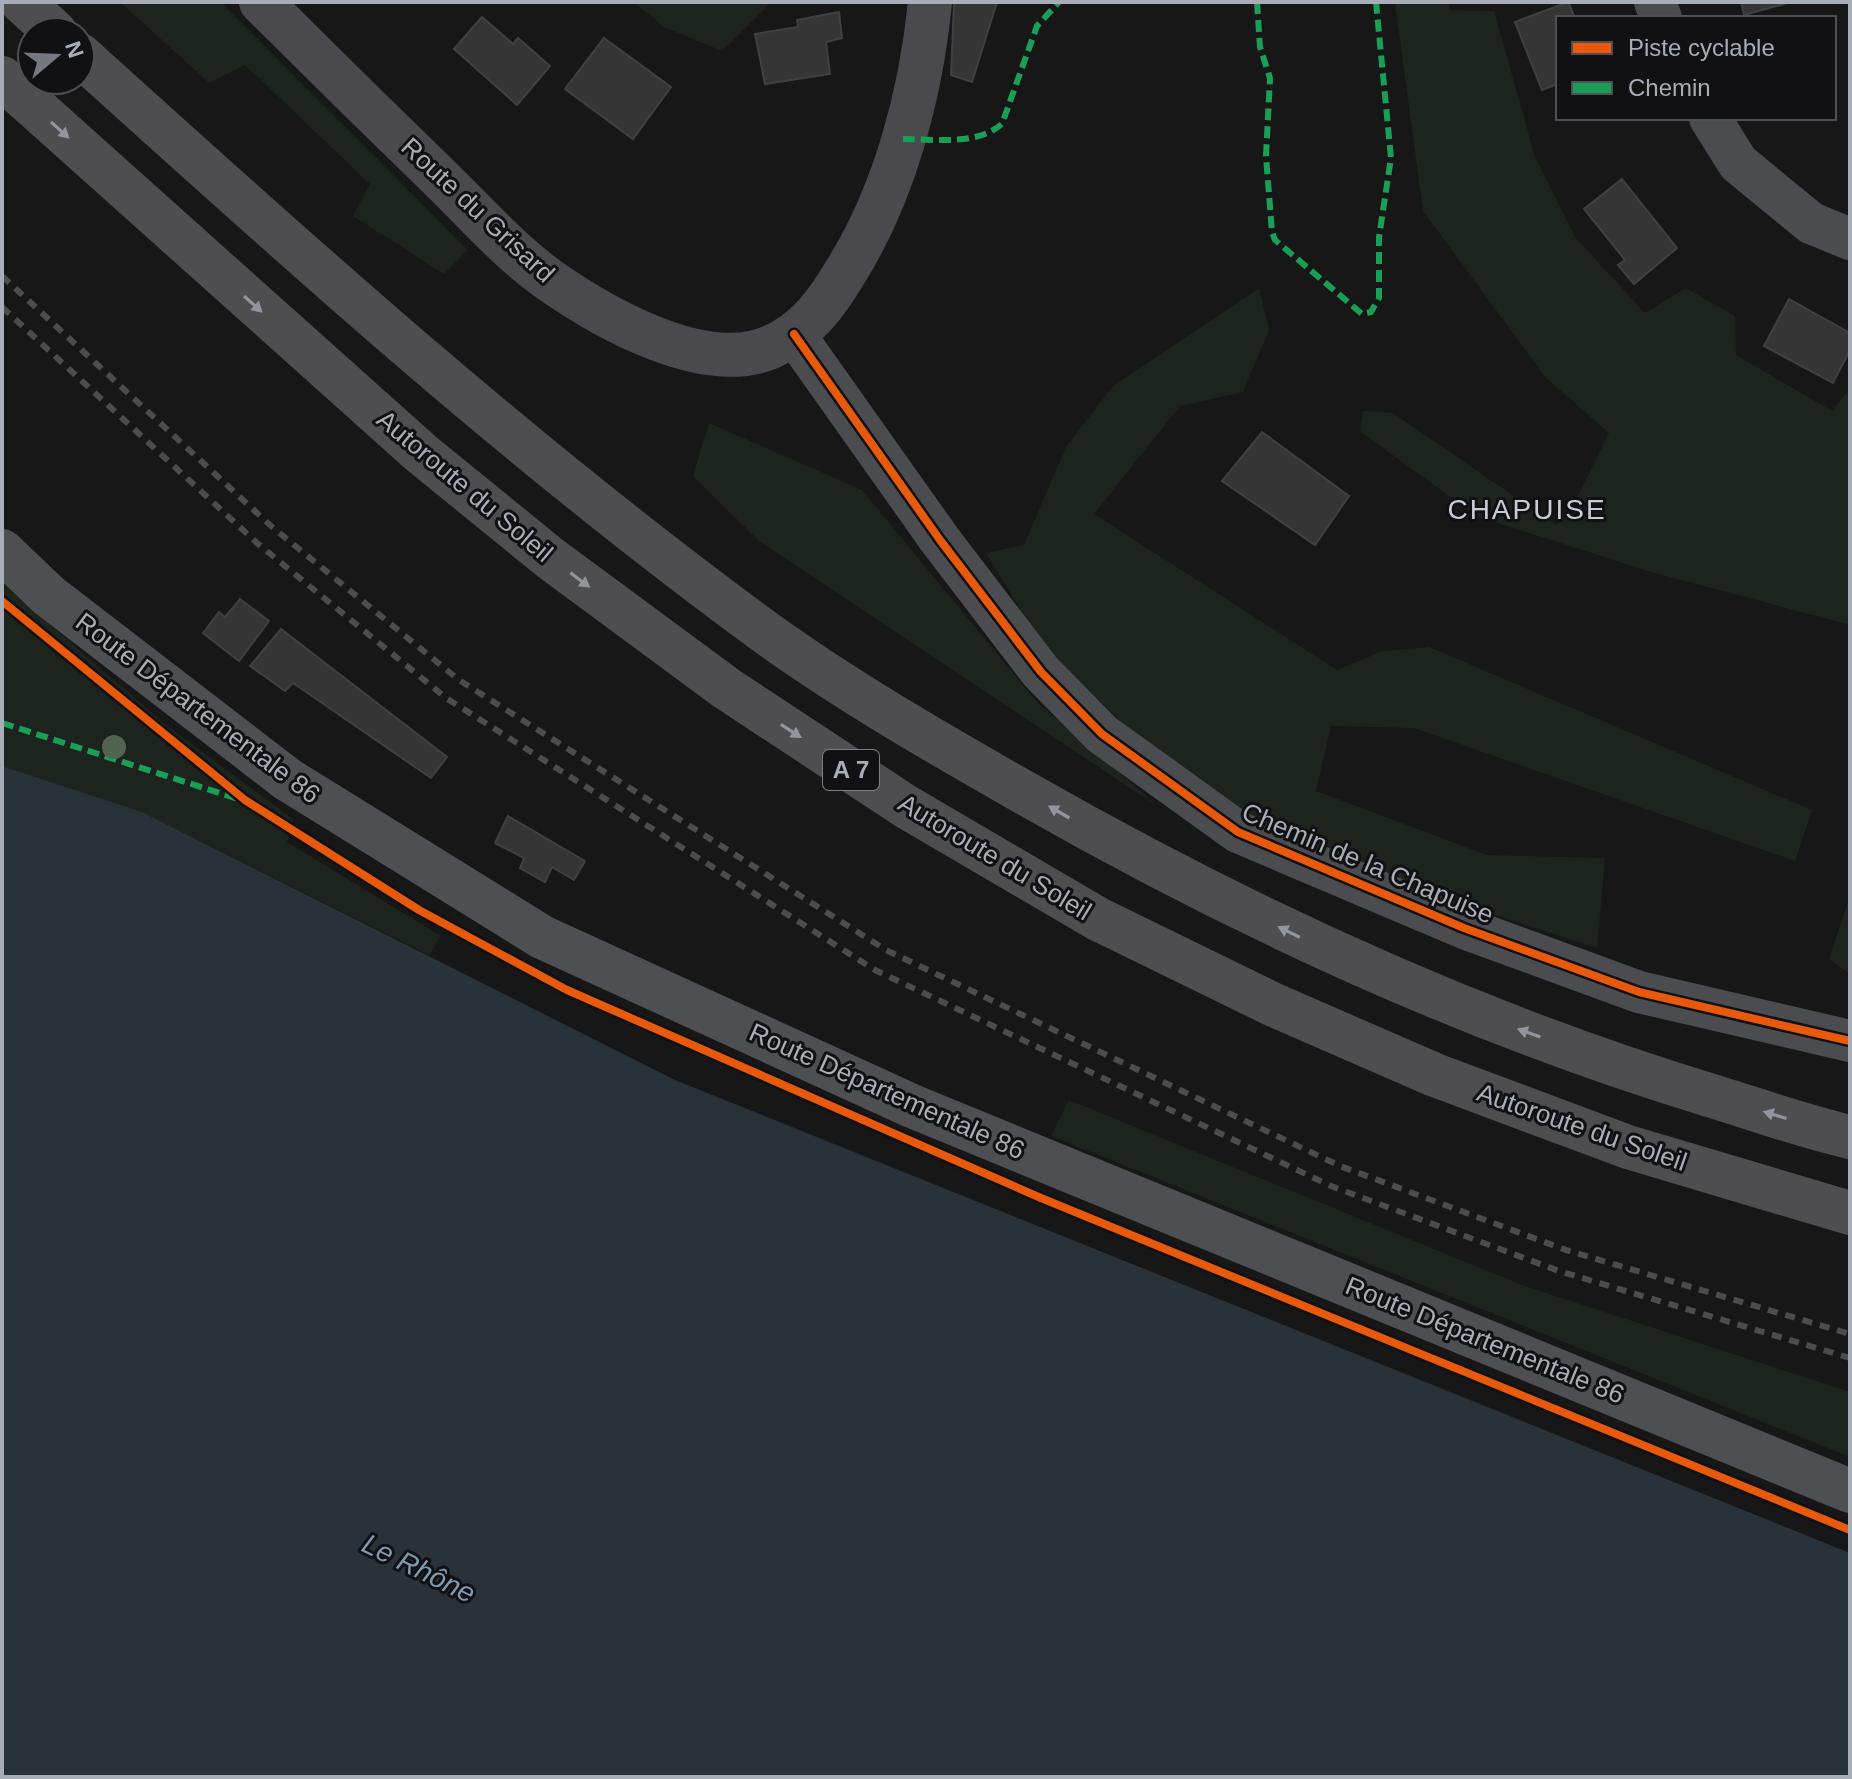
<svg xmlns="http://www.w3.org/2000/svg" width="1852" height="1779" viewBox="0 0 1852 1779" font-family="Arial,sans-serif">
	<style>
		.green { fill: #1d241e }
		.water { fill: #2a3239 }
		.building { fill: #353536; stroke: #3f4043; stroke-width: 2 }
		.lines { fill: none; stroke-linecap: round; stroke-linejoin: round }
		.street { stroke: #4b4c50; stroke-width: 42 }
		.secondary { stroke: #4a4a4e; stroke-width: 44 }
		.primary { stroke: #4d4f52; stroke-width: 44 }
		.highway { stroke: #4e4e51; stroke-width: 44 }
		.rail { stroke: #4b4c4f; stroke-width: 6; stroke-dasharray: 10 8; stroke-linecap: butt }
		.quiet { stroke: #1a9f57; stroke-width: 6; stroke-dasharray: 12 6; stroke-linecap: butt }
		.cycleway-casing { stroke: #111113; stroke-width: 13 }
		.cycleway { stroke: #e8590c; stroke-width: 8 }
		.tree { fill: #506451 }
		.oneway { fill: #92959e }
		.labels { text-anchor: middle; stroke-width: 6; stroke-linejoin: round; paint-order: stroke }
		.shield { fill: #111113; stroke: #7b7e86; stroke-width: 2 }
		.shield-label { font-size: 24px; font-weight: bold; fill: #a8adb8 }
		.street-label { font-size: 26px; fill: #a8adb8; stroke: #111113 }
		.neighbourhood-label { font-size: 28px; letter-spacing: 2px; fill: #c9ccd4; stroke: #111113 }
		.water-label { font-size: 28px; font-style: italic; fill: #7f9bb3; stroke: #111113 }
	</style>
	<rect width="100%" height="100%" fill="#171717"/>
	<g class="green">
		<polygon points="120,2 221,2 468,250 444,274 353,216 370,184 245,65 209,83"/>
		<polygon points="634,2 771,2 722,51 664,27"/>
		<polygon points="1395,2 1449,2 1449,10 1494,11 1535,157 1575,237 1645,313 1686,288 1735,316 1736,355 1832,411 1850,389 1850,625 1651,572 1476,516 1360,431 1363,411 1393,413 1556,525 1569,514 1609,433 1546,378 1423,211"/>
		<polygon points="1259,288 1269,330 1243,392 1180,406 1094,514 1337,670 1383,651 1429,647 1812,810 1795,861 1414,728 1331,726 1316,791 1487,855 1605,858 1597,948 1417,890 1255,819 1145,744 1046,651 986,553 1024,545 1066,447 1112,387"/>
		<polygon points="709,423 862,490 1037,702 1159,807 759,541 693,476"/>
		<polygon points="2,583 165,724 293,819 287,842 441,936 429,955 142,812 2,766"/>
		<polygon points="1850,896 1850,974 1829,959"/>
		<polygon points="1069,1100 1522,1285 1850,1392 1850,1457 1051,1136"/>
	</g>
	<polygon class="water" points="2,766 142,812 675,1080 1850,1553 1850,1777 2,1777"/>
	<g class="building">
		<polygon points="954,2 997,2 972,82 951,75"/>
		<polygon points="1568,2 1575,18 1558,18 1558,84 1542,90 1515,22"/>
		<polygon points="1741,2 1791,2 1744,15"/>
		<polygon points="839,12 842,38 826,42 830,74 765,84 755,34 798,27 797,20"/>
		<polygon points="482,17 513,44 518,38 550,66 517,105 454,49"/>
		<polygon points="604,38 671,87 633,139 565,89"/>
		<polygon points="1622,179 1677,248 1634,284 1618,265 1625,260 1584,209"/>
		<polygon points="1789,299 1850,333 1850,350 1833,383 1764,346"/>
		<polygon points="1262,432 1349,496 1315,545 1222,481"/>
		<polygon points="240,599 269,621 239,661 203,633 219,612 225,617"/>
		<polygon points="281,629 447,757 431,778 293,683 285,691 250,666"/>
		<polygon points="508,816 585,861 574,880 552,867 545,882 520,868 524,858 495,843"/>
	</g>
	<g class="lines">
		<g class="street">
			<polyline points="1655,2 1661,18"/>
			<polyline points="1710,118 1738,163 1811,223 1850,239"/>
			<polyline points="794,334 940,540 1041,672 1102,734 1238,832 1464,928 1639,992 1850,1041"/>
		</g>
		<path class="secondary" d="M261 2C321 62 381 121 442 180 476 213 509 251 548 279 602 317 704 376 771 347 807 331 827 303 846 271 895 193 921 93 930 2"/>
		<polyline class="primary" points="2,551 48,595 287,779 542,937 912,1106 1850,1491"/>
		<g class="highway">
			<polyline points="22,2 55,32"/>
			<path d="M80 55C302 256 523 455 765 632 847 691 937 743 1025 793 1242 917 1469 1022 1709 1095 1755 1109 1802 1126 1850 1137"/>
			<polyline points="2,78 421,453 550,558 726,688 905,806 1098,919 1274,1005 1435,1075 1628,1147 1850,1213"/>
		</g>
		<g class="rail">
			<polyline points="2,276 271,526 459,680 886,950 1340,1166 1566,1250 1850,1334"/>
			<polyline points="2,307 257,543 446,698 875,970 1331,1186 1559,1271 1850,1358"/>
		</g>
		<g class="quiet">
			<polyline points="1257,2 1260,47 1270,78 1266,156 1272,232 1275,240 1362,314 1371,312 1379,298 1379,237 1391,158 1376,2"/>
			<path d="M903 139C935 139 976 146 1002 124L1037 26 1059 2"/>
			<polyline points="2,723 238,799"/>
		</g>
		<g class="cycleway-casing">
			<g id="cycleway">
				<polyline points="794,334 940,540 1041,672 1102,734 1238,832 1464,928 1639,992 1850,1041"/>
				<polyline points="2,601 245,800 419,910 567,990 1041,1198 1850,1530"/>
			</g>
		</g>
		<use href="#cycleway" class="cycleway"/>
	</g>
	<circle class="tree" cx="114" cy="747" r="12"/>
	<defs><path id="oneway-solid" d="M-6-.8H1V-3.2L6.5 0L1 3.2V.8H-6Z" transform="scale(2)"/></defs>
	<g class="oneway">
		<use href="#oneway-solid" transform="translate(60 130) rotate(42)"/>
		<use href="#oneway-solid" transform="translate(253 304) rotate(42)"/>
		<use href="#oneway-solid" transform="translate(580 580) rotate(37)"/>
		<use href="#oneway-solid" transform="translate(791 731) rotate(33)"/>
		<use href="#oneway-solid" transform="translate(1059 812) rotate(-150)"/>
		<use href="#oneway-solid" transform="translate(1289 932) rotate(-154)"/>
		<use href="#oneway-solid" transform="translate(1529 1033) rotate(-160)"/>
		<use href="#oneway-solid" transform="translate(1775 1115) rotate(-163)"/>
	</g>
	<g class="labels">
		<rect class="shield" x="823" y="750" width="56" height="40" rx="6"/>
		<g class="shield-label">
			<text x="851" y="778">A 7</text>
		</g>
		<g class="street-label">
			<text transform="translate(478 210) rotate(43)" y="9">Route du Grisard</text>
			<text transform="translate(465 486) rotate(40)" y="9">Autoroute du Soleil</text>
			<text transform="translate(198 708) rotate(37)" y="9">Route Départementale 86</text>
			<text transform="translate(995 857) rotate(31)" y="9">Autoroute du Soleil</text>
			<text transform="translate(1368 863) rotate(23)" y="9">Chemin de la Chapuise</text>
			<text transform="translate(887 1091) rotate(24)" y="9">Route Départementale 86</text>
			<text transform="translate(1582 1127) rotate(19)" y="9">Autoroute du Soleil</text>
			<text transform="translate(1485 1340) rotate(22)" y="9">Route Départementale 86</text>
		</g>
		<g class="neighbourhood-label">
			<text x="1527" y="519">CHAPUISE</text>
		</g>
		<g class="water-label">
			<text transform="translate(419 1568) rotate(26)" y="10">Le Rhône</text>
		</g>
	</g>
	<rect width="1852" height="1779" fill="none" stroke="#a8adb8" stroke-width="8"/>
	<rect x="1556" y="16" width="280" height="104" fill="#111113" stroke="#4d4f55" stroke-width="2"/>
	<rect x="1572" y="42" width="40" height="12" fill="#e8590c" stroke="#4d4f55" stroke-width="2"/>
	<text x="1628" y="56" font-size="24" fill="#a8adb8">Piste cyclable</text>
	<rect x="1572" y="82" width="40" height="12" fill="#1a9f57" stroke="#4d4f55" stroke-width="2"/>
	<text x="1628" y="96" font-size="24" fill="#a8adb8">Chemin</text>
	<g transform="translate(56 56) rotate(71)"><circle r="38" fill="#111113" stroke="#4d4f55" stroke-width="2"/>
	<path d="M0-6L14 30L0 20L-14 30Z" fill="#757880"/>
	<text y="-12" font-size="22" font-weight="bold" text-anchor="middle" fill="#a8adb8">N</text>
	</g>
</svg>
